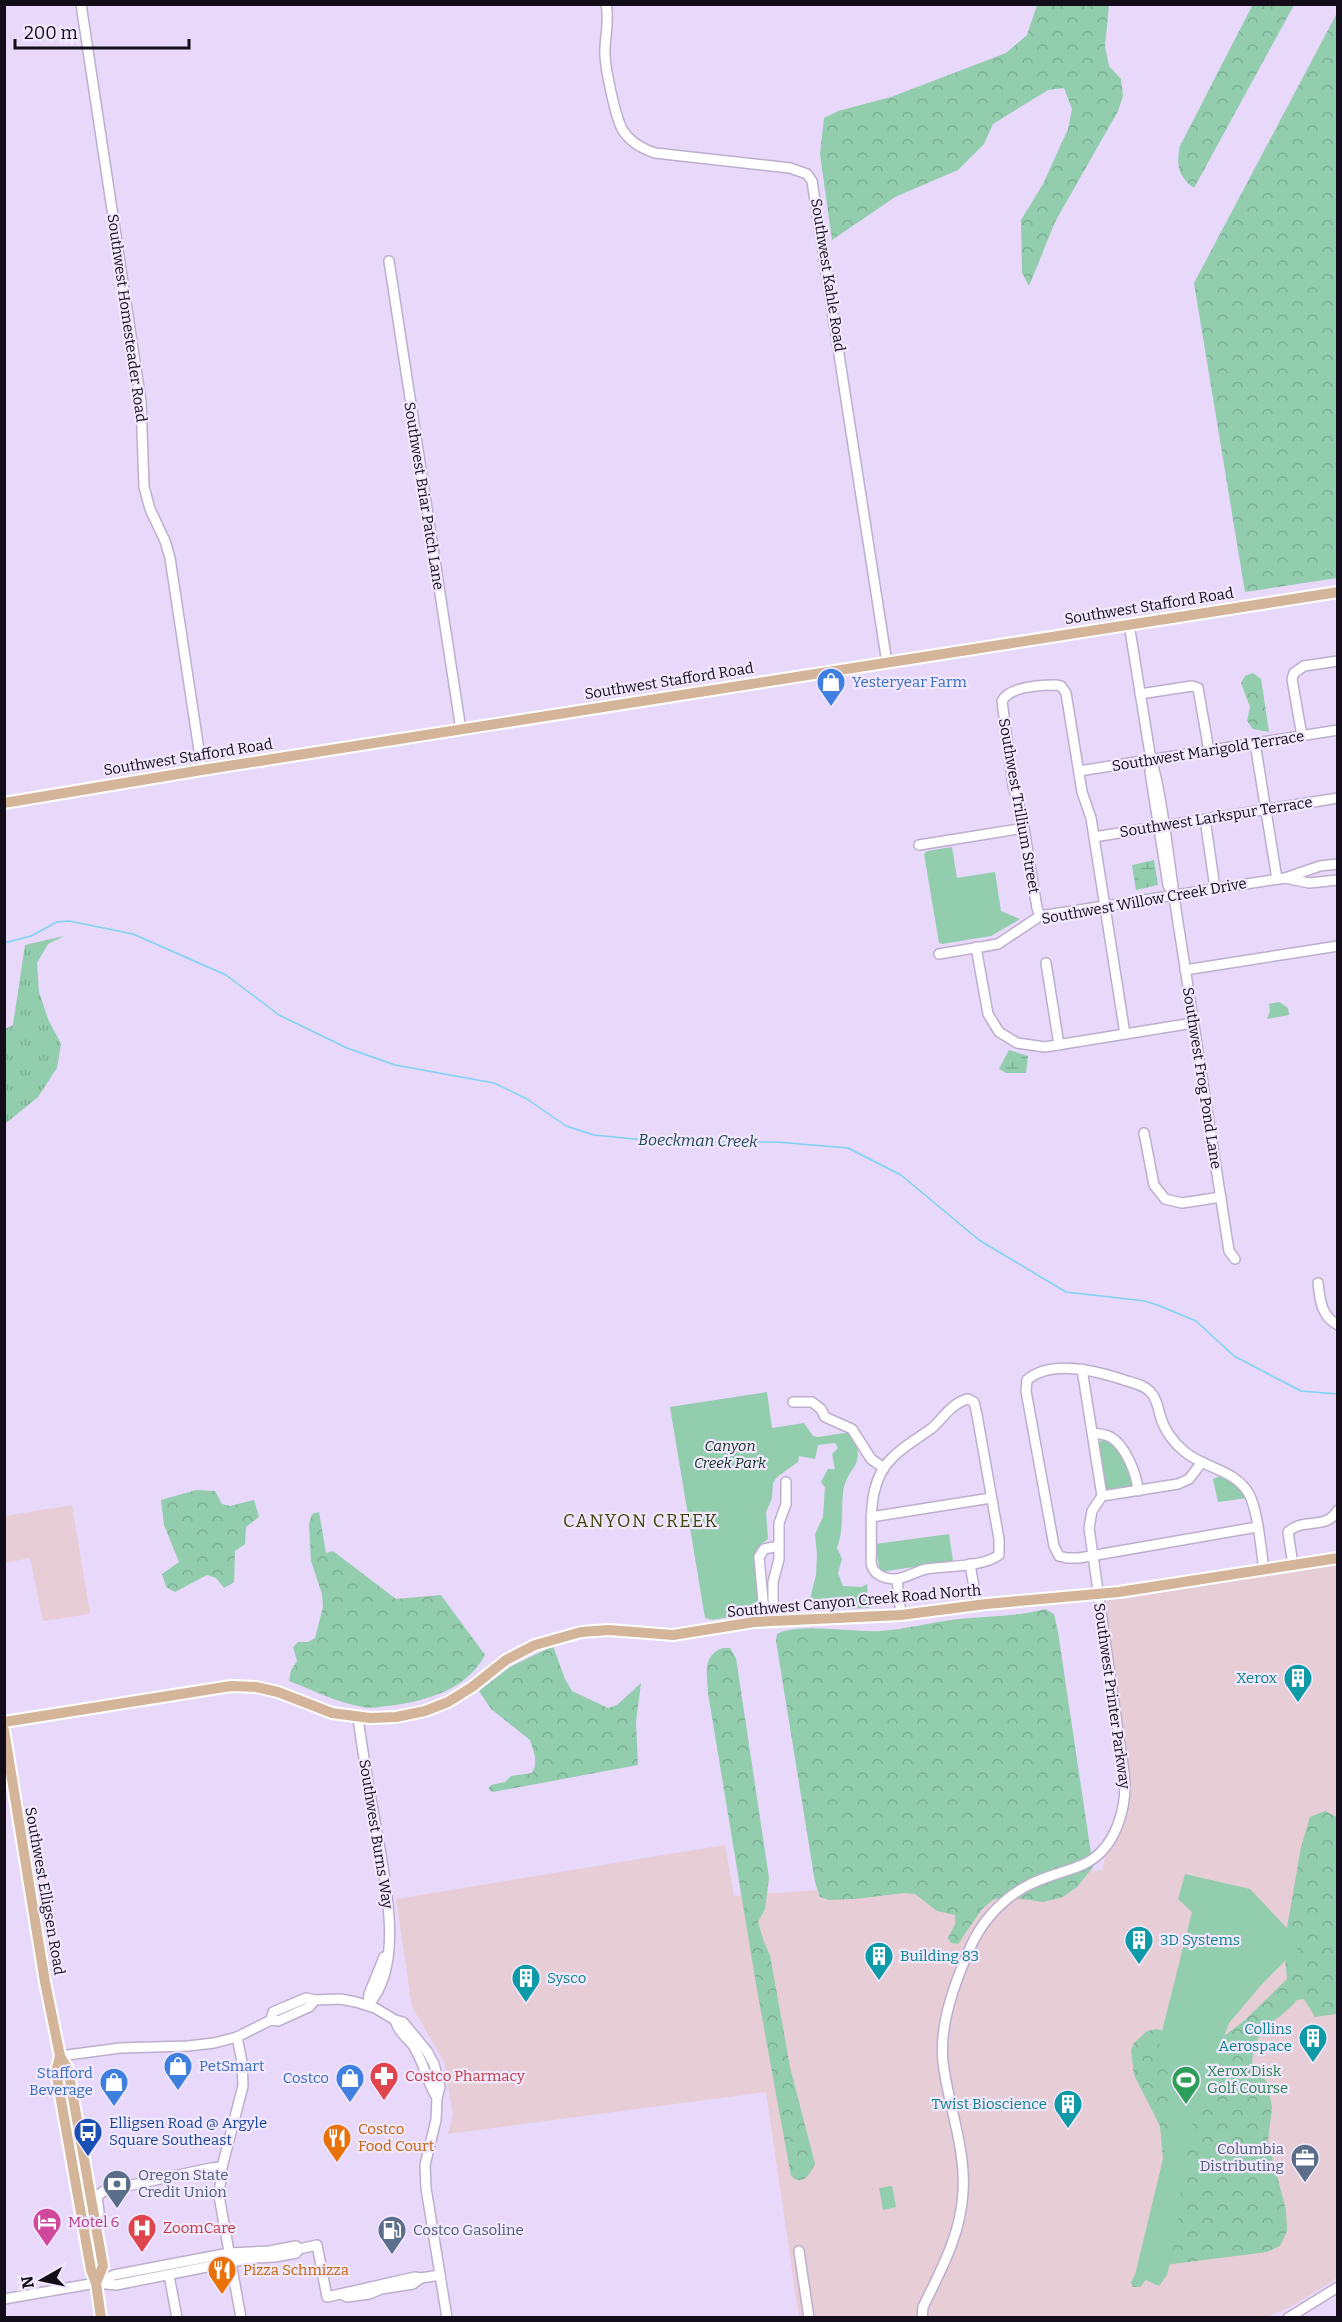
<svg xmlns="http://www.w3.org/2000/svg" width="1342" height="2322" viewBox="0 0 1342 2322" font-family="Bitter,serif">
	<style>
		.industrial { fill: #e7ced6 }
		.grass { fill: url(#grass-tufts) }
		.forest { fill: url(#forest-crowns) }
		.wetland { fill: url(#wetland-marsh) }
		.green { fill: #92cdae }
		.lines { fill: none; stroke-linecap: round; stroke-linejoin: round }
		.stream { stroke: #7cd3f3; stroke-width: 1.5 }
		.minor-casing { stroke: #bdaece; stroke-width: 12 }
		.major-casing { stroke: #fff; stroke-width: 14 }
		.minor { stroke: #fff; stroke-width: 9 }
		.major { stroke: #d5b599; stroke-width: 10 }
		.labels { text-anchor: middle; stroke-width: 4.5; stroke-linejoin: round; paint-order: stroke }
		.street-label { font-size: 15px; fill: #130d19; stroke: #f2e8fd }
		.shop-label { font-size: 15px; fill: #366cbe; stroke: #f2e8fd; text-anchor: start }
		.park-label { font-size: 15px; font-style: italic; fill: #103323; stroke: #f2e8fd }
		.culture-label { font-size: 15px; fill: #0d838f; stroke: #f2e8fd; text-anchor: end }
		.leisure-label { font-size: 15px; fill: #27864d; stroke: #f2e8fd; text-anchor: start }
		.health-label { font-size: 15px; fill: #be3a42; stroke: #f2e8fd; text-anchor: start }
		.transit-label { font-size: 15px; fill: #164399; stroke: #f2e8fd; text-anchor: start }
		.food-label { font-size: 15px; fill: #c56008; stroke: #f2e8fd; text-anchor: start }
		.service-label { font-size: 15px; fill: #4e5e75; stroke: #f2e8fd; text-anchor: start }
		.hotel-label { font-size: 15px; fill: #b23c85; stroke: #f2e8fd; text-anchor: start }
		.water-label { font-size: 16px; font-style: italic; fill: #214956; stroke: #f2e8fd }
		.quarter-label { font-size: 18px; letter-spacing: 1.5px; fill: #3d460b; stroke: #f2e8fd }
	</style>
	<defs>
		<pattern id="grass-tufts" width="24" height="20" patternUnits="userSpaceOnUse" patternTransform="scale(1.5)"><rect width="24" height="20" fill="#92cdae"/><path d="M3 7l-1-3M5 7V3M7 7l1-3M15 17l-1-3M17 17v-4M19 17l1-3" fill="none" stroke="#7daf95"/></pattern>
		<pattern id="forest-crowns" width="20" height="18" patternUnits="userSpaceOnUse" patternTransform="scale(1.5)"><rect width="20" height="18" fill="#92cdae"/><path d="M2 6a3 3 0 1 1 6 0M12 15a3 3 0 1 1 6 0" fill="none" stroke="#7daf95"/></pattern>
		<pattern id="wetland-marsh" width="20" height="14" patternUnits="userSpaceOnUse" patternTransform="scale(1.5)"><rect width="20" height="14" fill="#92cdae"/><path d="M1 5h8M5 5V1M11 12h8M15 12V8" fill="none" stroke="#7daf95"/></pattern>
	</defs>
	<rect width="100%" height="100%" fill="#e8d8fa"/>
	<g class="industrial">
		<polygon points="72,1505 90,1614 43,1621 30,1558 5,1563 5,1516"/>
		<polygon points="1337,1564 1337,2278 1294,2305 1267,2317 799,2317 766,2092 448,2134 453,2115 444,2061 412,2007 396,1899 725,1845 734,1896 1102,1870 1109,1841 1121,1827 1130,1796 1128,1770 1103,1608 1105,1602 1110,1599 1123,1599"/>
	</g>
	<polygon class="grass" points="64,936 48,944 37,963 39,992 48,1019 61,1044 57,1068 38,1097 5,1124 5,1029 13,1025 25,945"/>
	<g class="forest">
		<path d="M1253 4 1294 5 1194 188C1178 177 1176 164 1180 146Z"/>
		<polygon points="1037,5 1109,5 1105,46 1109,66 1121,79 1123,96 1118,111 1055,222 1029,286 1022,273 1021,220 1043,184 1068,129 1072,109 1064,88 1048,90 993,124 984,144 958,170 895,197 832,240 820,154 824,118 838,111 891,97 1006,53 1027,35"/>
		<polygon points="1337,13 1337,578 1245,592 1194,283"/>
		<polygon points="1253,673 1261,679 1269,732 1253,729 1247,721 1250,707 1241,683 1245,676"/>
		<polygon points="196,1490 215,1491 222,1504 230,1506 254,1500 259,1517 246,1527 245,1544 235,1551 234,1582 224,1588 216,1578 207,1575 175,1592 166,1587 162,1574 179,1562 164,1525 161,1500"/>
		<path d="M319 1512 326 1553 333 1551 396 1599 441 1595 485 1655C466 1691 423 1702 386 1706 379 1707 371 1709 363 1707 338 1703 313 1690 289 1681L291 1670 297 1661 293 1647 298 1642H308L315 1638 323 1607 322 1594 311 1561 309 1524 312 1514Z"/>
		<path d="M1045 1609 1054 1614 1058 1632 1093 1867 1077 1887 1063 1897 1043 1902 1016 1898 994 1899 982 1909 958 1944 951 1943 948 1938 955 1924V1915L937 1911 915 1894 904 1893 855 1899 829 1900 820 1897 815 1882 776 1641 777 1634C797 1622 856 1633 881 1631 907 1629 933 1622 959 1619 987 1616 1017 1617 1045 1609Z"/>
		<polygon points="553,1646 565,1679 572,1691 608,1708 617,1705 641,1683 636,1722 638,1765 493,1792 488,1789 491,1785 505,1782 511,1776 532,1773 535,1766 535,1756 530,1740 491,1709 479,1691 510,1667"/>
		<path d="M723 1648H730L736 1658 769 1878 765 1909 758 1922 764 1942 770 1955 790 2067 815 2164C810 2174 803 2187 791 2176L757 1990 708 1693C707 1675 702 1655 723 1648Z"/>
		<path d="M1325 1811 1337 1817V2014L1315 2017 1304 1999 1297 2000C1276 2025 1255 2024 1252 2062L1267 2082 1272 2107 1268 2141 1286 2210 1287 2231 1280 2246 1267 2252 1157 2266 1140 2287H1133L1131 2282 1139 2267 1163 2159 1160 2126 1134 2075 1131 2050 1134 2043 1147 2031 1157 2029 1199 2042 1219 2040 1245 2020 1287 1979 1284 1945 1301 1847 1310 1817Z"/>
	</g>
	<g class="wetland">
		<polygon points="1154,860 1158,885 1136,890 1132,865"/>
		<polygon points="1009,1050 1028,1056 1026,1073 1006,1073 999,1069"/>
	</g>
	<g class="green">
		<polygon points="952,847 957,878 995,872 1001,911 1020,919 991,936 942,944 939,943 924,854 927,851"/>
		<polygon points="1279,1002 1288,1008 1289,1015 1267,1019 1270,1011 1269,1004"/>
		<path d="M767 1392 772 1428 804 1423 813 1436 818 1437 851 1432C869 1468 846 1465 843 1493 841 1513 844 1529 837 1548L842 1559 838 1573 843 1586 862 1587 867 1584 869 1608 815 1610 816 1606 810 1599 816 1575 817 1555 815 1534 823 1517 825 1487 821 1482 828 1469H835L832 1454 838 1448 835 1443 818 1445 815 1459 799 1456 798 1462 777 1477 773 1483 772 1498 766 1512 768 1539 758 1547 755 1554 759 1612 712 1620 705 1618 670 1407Z"/>
		<polygon points="1108,1437 1126,1460 1136,1483 1123,1491 1105,1489 1098,1443"/>
		<polygon points="1220,1476 1236,1485 1247,1498 1218,1502 1213,1479"/>
		<polygon points="949,1534 953,1561 880,1572 875,1544"/>
		<polygon points="1185,1874 1250,1889 1302,1944 1263,1983 1229,2023 1189,2134 1181,2188 1177,2234 1167,2275 1159,2286 1135,2275 1163,2159 1176,2078 1159,2043 1192,1912 1178,1899"/>
		<polygon points="892,2186 896,2207 883,2210 879,2188"/>
	</g>
	<g class="lines">
		<polyline class="stream" points="4,943 31,936 57,922 69,921 133,934 226,975 279,1015 347,1048 395,1065 494,1083 527,1099 566,1126 594,1135 664,1142 777,1142 848,1148 901,1175 979,1240 1066,1292 1145,1301 1160,1306 1196,1321 1234,1356 1301,1391 1338,1394"/>
		<g class="minor-casing">
			<g id="minor">
				<polyline points="81,4 141,402 144,487 150,509 165,541 170,558 202,770"/>
				<path d="M606 4C610 22 604 38 605 56 606 72 615 115 622 129 629 141 643 149 655 153L790 168 807 174 812 181 887 663"/>
				<polyline points="389,261 461,730"/>
				<polyline points="1129,624 1151,760"/>
				<polyline points="1140,694 1192,686 1198,688 1209,751"/>
				<polyline points="1302,736 1292,679 1294,673 1304,666 1338,661"/>
				<polyline points="1255,743 1277,879"/>
				<polyline points="1079,771 1338,730"/>
				<polyline points="1205,819 1215,888"/>
				<polyline points="1094,837 1338,798"/>
				<polyline points="919,845 1024,828"/>
				<polyline points="1285,878 1309,883 1338,880"/>
				<path d="M1173 894 1168 885 1150 772 1151 760C1157 776 1159 793 1162 810 1167 841 1171 872 1175 903L1229 1251 1235 1259"/>
				<path d="M1040 916 1037 908 1022 816 1013 786 1002 701C1010 686 1041 685 1057 685L1061 686 1066 693 1082 792 1091 818 1125 1034"/>
				<polyline points="976,947 988,1014 999,1032 1017,1043 1045,1047 1193,1023"/>
				<polyline points="939,954 998,944 1040,916 1285,878 1320,866 1338,864"/>
				<polyline points="1046,963 1059,1045"/>
				<polyline points="1185,970 1338,946"/>
				<polyline points="1144,1133 1154,1185 1165,1199 1182,1203 1221,1197"/>
				<path d="M1318 1283C1320 1300 1321 1316 1338 1325"/>
				<polyline points="1082,1369 1102,1496"/>
				<path d="M968 1399 974 1402 977 1415 999 1539V1555C983 1567 946 1566 926 1569 916 1571 905 1579 895 1579 884 1579 872 1574 871 1562 873 1526 864 1484 894 1456 905 1445 920 1437 932 1428 943 1418 953 1402 968 1399Z"/>
				<polyline points="793,1402 812,1402 821,1409 825,1417 852,1429 871,1459 884,1468"/>
				<path d="M1093 1433C1100 1434 1106 1434 1112 1438 1126 1447 1137 1475 1138 1491"/>
				<polyline points="1102,1496 1178,1484 1189,1479 1202,1462"/>
				<polyline points="871,1517 991,1498"/>
				<path d="M1257 1527 1079 1558H1067L1059 1556 1054 1546 1026 1391 1027 1380C1051 1359 1097 1371 1124 1380 1133 1383 1146 1385 1152 1394 1157 1400 1158 1408 1160 1415 1164 1430 1173 1442 1185 1452 1204 1468 1236 1470 1249 1494 1258 1511 1261 1549 1264 1570"/>
				<polyline points="970,1564 977,1605"/>
				<path d="M1293 1565 1288 1532C1303 1517 1326 1531 1338 1510"/>
				<polyline points="897,1579 901,1615"/>
				<polyline points="773,1606 773,1582 779,1559 779,1523 786,1504 786,1482"/>
				<polyline points="765,1622 759,1557 764,1549 779,1546"/>
				<path d="M358 1718C363 1756 370 1794 377 1832 385 1881 405 1966 368 2005"/>
				<polyline points="368,2005 369,1994 384,1957"/>
				<polyline points="271,2020 273,2012 306,1998 315,2000 340,1999 356,2002 375,2008 395,2020 403,2022 427,2051 434,2064 440,2087 437,2098 436,2120 425,2165 426,2188 447,2318"/>
				<path d="M395 2020C398 2031 405 2036 412 2044 424 2061 426 2081 437 2098"/>
				<polyline points="237,2037 242,2062 243,2086 222,2167 219,2196 241,2318"/>
				<polyline points="60,2056 120,2048 188,2046 214,2043 237,2037 271,2020 278,2021 309,2007 315,2000"/>
				<polyline points="99,2212 97,2196 104,2191 211,2168 222,2167"/>
				<polyline points="799,2251 809,2318"/>
				<polyline points="169,2275 177,2318"/>
				<polyline points="96,2283 114,2275 161,2266 229,2253 269,2251 296,2246 299,2249 317,2245 327,2297 415,2277 421,2278 440,2275"/>
				<polyline points="341,2294 347,2297 369,2294 381,2289 413,2284 421,2278"/>
				<polyline points="4,2299 96,2283 116,2285 252,2258 275,2257 296,2253 299,2249"/>
				<path d="M922 2318 923 2307C941 2270 961 2234 963 2192 966 2148 948 2105 943 2062 939 2024 955 1982 970 1948 981 1923 1000 1902 1023 1888 1041 1877 1063 1873 1082 1865 1117 1850 1128 1805 1124 1772L1089 1528 1092 1511 1102 1496"/>
				<polyline points="1288,2318 1338,2287"/>
			</g>
		</g>
		<g class="major-casing">
			<g id="major">
				<polyline points="4,803 202,770 1338,592"/>
				<polyline points="4,1722 231,1686 256,1687 278,1692 332,1713 370,1718 396,1717 425,1711 448,1702 472,1687 506,1660 535,1645 581,1632 609,1630 673,1635 754,1622 901,1615 986,1604 1119,1592 1338,1558"/>
				<polyline points="4,1730 45,1982 60,2056 68,2069 103,2266 96,2283"/>
				<polyline points="60,2056 56,2072 91,2270 96,2283 101,2318"/>
			</g>
		</g>
		<use href="#minor" class="minor"/>
		<use href="#major" class="major"/>
	</g>
	<defs>
		<g id="shop-pin" transform="scale(1.5)"><path d="M0 17L-7.5 6A9.5 9.5 0 1 1 7.5 6Z" fill="#3f7fe0" stroke="#f2e8fd"/><path d="M-5-2.5h2.3a2.7 3.5 0 0 1 5.4 0H5L5.5 6h-11ZM-1.5-2.5h3a1.5 2.3 0 0 0-3 0Z" fill="#fff"/></g>
		<g id="building-pin" transform="scale(1.5)"><path d="M0 17L-7.5 6A9.5 9.5 0 1 1 7.5 6Z" fill="#0f9aa8" stroke="#f2e8fd"/><path d="M-4-6H4V6H1V3H-1V6H-4ZM-2.5-4.3h1.7v1.8h-1.7ZM.8-4.3h1.7v1.8H.8ZM-2.5-1h1.7V.8h-1.7ZM.8-1h1.7V.8H.8Z" fill="#fff"/></g>
		<g id="pharmacy-pin" transform="scale(1.5)"><path d="M0 17L-7.5 6A9.5 9.5 0 1 1 7.5 6Z" fill="#e0444e" stroke="#f2e8fd"/><path d="M-2-6h4v4h4v4h-4v4h-4v-4h-4v-4h4Z" fill="#fff"/></g>
		<g id="stadium-pin" transform="scale(1.5)"><path d="M0 17L-7.5 6A9.5 9.5 0 1 1 7.5 6Z" fill="#2e9e5b" stroke="#f2e8fd"/><path d="M0-5a6.5 5 0 1 0 0 10a6.5 5 0 1 0 0-10ZM-3.5-1.8h7v3.6h-7Z" fill="#fff"/></g>
		<g id="bus-pin" transform="scale(1.5)"><path d="M0 17L-7.5 6A9.5 9.5 0 1 1 7.5 6Z" fill="#1a4fb4" stroke="#f2e8fd"/><path d="M-5-6H5V4H4V6H2V4H-2V6H-4V4H-5ZM-3.5-4V0h7V-4ZM-3.5 1.2v1.5H-2V1.2ZM2 1.2v1.5H3.5V1.2Z" fill="#fff"/></g>
		<g id="restaurant-pin" transform="scale(1.5)"><path d="M0 17L-7.5 6A9.5 9.5 0 1 1 7.5 6Z" fill="#e8710a" stroke="#f2e8fd"/><path d="M-5-6h1v4h1v-4h1v4h1v-4h1v5L-1.5 .5V6h-2V.5L-5-1ZM5-6V6H3V1.5H1.5Q1.5-4 5-6Z" fill="#fff"/></g>
		<g id="office-pin" transform="scale(1.5)"><path d="M0 17L-7.5 6A9.5 9.5 0 1 1 7.5 6Z" fill="#5c6f8a" stroke="#f2e8fd"/><path d="M-6-3h4V-5.5h4V-3h4V5H-6ZM-1-4.5V-3h2v-1.5ZM-6 0V1H6V0Z" fill="#fff"/></g>
		<g id="bank-pin" transform="scale(1.5)"><path d="M0 17L-7.5 6A9.5 9.5 0 1 1 7.5 6Z" fill="#5c6f8a" stroke="#f2e8fd"/><path d="M-6-4H6V4H-6ZM0-2.3a2.3 2.3 0 1 0 0 4.6a2.3 2.3 0 1 0 0-4.6Z" fill="#fff"/></g>
		<g id="hotel-pin" transform="scale(1.5)"><path d="M0 17L-7.5 6A9.5 9.5 0 1 1 7.5 6Z" fill="#d1479c" stroke="#f2e8fd"/><path d="M-6-4.5h1.5V1H6V5H4.5V3h-9V5H-6ZM-4 0a1.8 1.8 0 1 1 3.6 0ZM.5 0V-2.5h3Q6-2.5 6 0Z" fill="#fff"/></g>
		<g id="hospital-pin" transform="scale(1.5)"><path d="M0 17L-7.5 6A9.5 9.5 0 1 1 7.5 6Z" fill="#e0444e" stroke="#f2e8fd"/><path d="M-5-5h3v3.5h4V-5h3V5h-3V1.5h-4V5h-3Z" fill="#fff"/></g>
		<g id="fuel-pin" transform="scale(1.5)"><path d="M0 17L-7.5 6A9.5 9.5 0 1 1 7.5 6Z" fill="#5c6f8a" stroke="#f2e8fd"/><path d="M-5.5-6h7V0h2V4h1.3V-2.5L3-4.5l.8-.8L6-3V5H2.5V1h-1V6h-7ZM-4.2-4.7v3.2H.2V-4.7Z" fill="#fff"/></g>
	</defs>
	<g fill-rule="evenodd">
		<use href="#shop-pin" x="831" y="682"/>
		<use href="#building-pin" x="1298" y="1678"/>
		<use href="#building-pin" x="1139" y="1940"/>
		<use href="#building-pin" x="879" y="1956"/>
		<use href="#building-pin" x="526" y="1978"/>
		<use href="#building-pin" x="1313" y="2038"/>
		<use href="#shop-pin" x="178" y="2066"/>
		<use href="#pharmacy-pin" x="384" y="2076"/>
		<use href="#shop-pin" x="350" y="2078"/>
		<use href="#stadium-pin" x="1186" y="2080"/>
		<use href="#shop-pin" x="114" y="2082"/>
		<use href="#building-pin" x="1068" y="2104"/>
		<use href="#bus-pin" x="88" y="2132"/>
		<use href="#restaurant-pin" x="337" y="2138"/>
		<use href="#office-pin" x="1305" y="2158"/>
		<use href="#bank-pin" x="117" y="2184"/>
		<use href="#hotel-pin" x="47" y="2222"/>
		<use href="#hospital-pin" x="142" y="2228"/>
		<use href="#fuel-pin" x="392" y="2230"/>
		<use href="#restaurant-pin" x="222" y="2270"/>
	</g>
	<g class="labels">
		<g class="street-label">
			<text transform="translate(828 275) rotate(81)" y="5">Southwest Kahle Road</text>
			<text transform="translate(127 318) rotate(82)" y="5">Southwest Homesteader Road</text>
			<text transform="translate(424 496) rotate(81)" y="5">Southwest Briar Patch Lane</text>
			<text transform="translate(1149 606) rotate(-9)" y="5">Southwest Stafford Road</text>
			<text transform="translate(669 681) rotate(-9)" y="5">Southwest Stafford Road</text>
			<text transform="translate(1208 751) rotate(-9)" y="5">Southwest Marigold Terrace</text>
			<text transform="translate(188 757) rotate(-9)" y="5">Southwest Stafford Road</text>
			<text transform="translate(1019 806) rotate(80)" y="5">Southwest Trillium Street</text>
			<text transform="translate(1216 817) rotate(-9)" y="5">Southwest Larkspur Terrace</text>
			<text transform="translate(1144 901) rotate(-10)" y="5">Southwest Willow Creek Drive</text>
			<text transform="translate(1202 1078) rotate(81)" y="5">Southwest Frog Pond Lane</text>
			<text transform="translate(854 1601) rotate(-5)" y="5">Southwest Canyon Creek Road North</text>
			<text transform="translate(1112 1696) rotate(82)" y="5">Southwest Printer Parkway</text>
			<text transform="translate(376 1834) rotate(81)" y="5">Southwest Burns Way</text>
			<text transform="translate(45 1891) rotate(80)" y="5">Southwest Elligsen Road</text>
		</g>
		<g class="shop-label">
			<text x="852" y="687">Yesteryear Farm</text>
			<text x="199" y="2071">PetSmart</text>
			<text x="93" y="2078" text-anchor="end">Stafford<tspan x="93" dy="17">Beverage</tspan></text>
			<text x="329" y="2083" text-anchor="end">Costco</text>
		</g>
		<g class="park-label">
			<text x="730" y="1451">Canyon<tspan x="730" dy="17">Creek Park</tspan></text>
		</g>
		<g class="culture-label">
			<text x="1277" y="1683">Xerox</text>
			<text x="1160" y="1945" text-anchor="start">3D Systems</text>
			<text x="900" y="1961" text-anchor="start">Building 83</text>
			<text x="547" y="1983" text-anchor="start">Sysco</text>
			<text x="1292" y="2034">Collins<tspan x="1292" dy="17">Aerospace</tspan></text>
			<text x="1047" y="2109">Twist Bioscience</text>
		</g>
		<g class="leisure-label">
			<text x="1207" y="2076">Xerox Disk<tspan x="1207" dy="17">Golf Course</tspan></text>
		</g>
		<g class="health-label">
			<text x="405" y="2081">Costco Pharmacy</text>
			<text x="163" y="2233">ZoomCare</text>
		</g>
		<g class="transit-label">
			<text x="109" y="2128">Elligsen Road @ Argyle<tspan x="109" dy="17">Square Southeast</tspan></text>
		</g>
		<g class="food-label">
			<text x="358" y="2134">Costco<tspan x="358" dy="17">Food Court</tspan></text>
			<text x="243" y="2275">Pizza Schmizza</text>
		</g>
		<g class="service-label">
			<text x="1284" y="2154" text-anchor="end">Columbia<tspan x="1284" dy="17">Distributing</tspan></text>
			<text x="138" y="2180">Oregon State<tspan x="138" dy="17">Credit Union</tspan></text>
			<text x="413" y="2235">Costco Gasoline</text>
		</g>
		<g class="hotel-label">
			<text x="68" y="2227">Motel 6</text>
		</g>
		<g class="water-label">
			<text transform="translate(698 1140) rotate(1)" y="6">Boeckman Creek</text>
		</g>
		<g class="quarter-label">
			<text x="641" y="1527">CANYON CREEK</text>
		</g>
	</g>
	<rect width="1342" height="2322" fill="none" stroke="#130d19" stroke-width="12"/>
	<g transform="translate(42 2280) rotate(261)" stroke="#f2e8fd" stroke-width="4.5" paint-order="stroke">
	<path d="M0-4.5L10 22L0 15L-10 22Z" fill="#130d19"/>
	<text y="-9" font-size="16" font-weight="bold" text-anchor="middle" fill="#130d19">N</text>
	</g>
	<path d="M15 39v9h174v-9" fill="none" stroke="#130d19" stroke-width="3"/>
	<text x="24" y="39" font-size="18" fill="#130d19" stroke="#f2e8fd" stroke-width="4.5" paint-order="stroke">200 m</text>
</svg>
